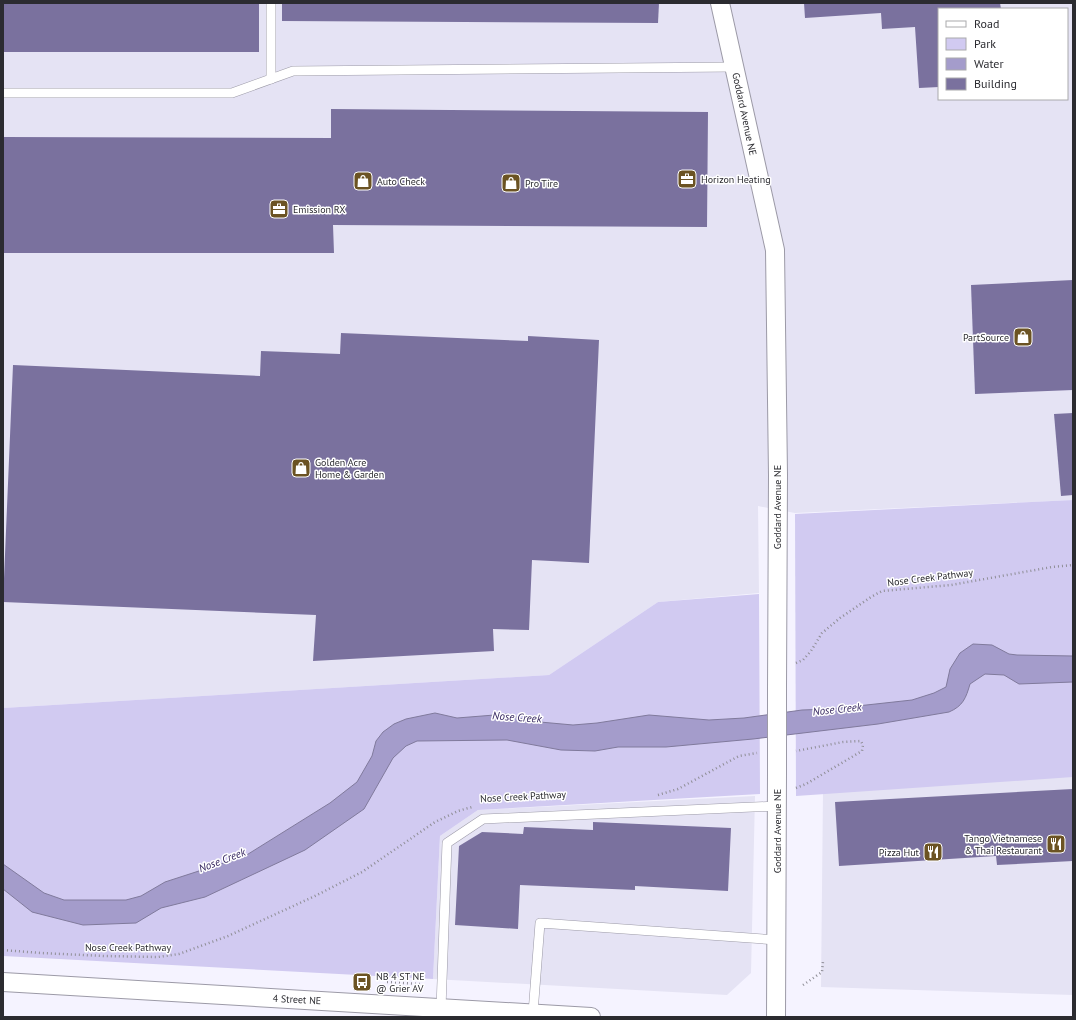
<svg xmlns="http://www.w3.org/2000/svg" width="1076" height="1020" viewBox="0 0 1076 1020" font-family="'PT Sans',sans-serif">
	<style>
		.built { fill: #e5e3f4; fill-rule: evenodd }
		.green { fill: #d1caf1 }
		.water { fill: #a49ccb; stroke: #807a9c }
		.building { fill: #7a719e }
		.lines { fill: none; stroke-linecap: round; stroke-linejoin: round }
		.lane-casing { stroke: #9c9aa7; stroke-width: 10 }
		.street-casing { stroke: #9c9aa7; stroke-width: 20 }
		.path { stroke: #8f8e96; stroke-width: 2.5; stroke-dasharray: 1 3; stroke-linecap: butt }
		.lane { stroke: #fff; stroke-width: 9 }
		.street { stroke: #fff; stroke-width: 18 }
		.street-bridge-casing { stroke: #9c9aa7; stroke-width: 20; stroke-linecap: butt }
		.street-bridge { stroke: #fff; stroke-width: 18 }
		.labels { text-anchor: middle; stroke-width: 3; stroke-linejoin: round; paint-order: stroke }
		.street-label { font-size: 10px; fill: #2b2b30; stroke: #fff }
		.poi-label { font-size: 10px; fill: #2b2b30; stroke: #fff; text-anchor: start }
		.water-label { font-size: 11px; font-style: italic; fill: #362760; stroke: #fff }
	</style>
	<rect width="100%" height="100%" fill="#f5f3ff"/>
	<g class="built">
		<path d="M3 3H1073V500L795 513 758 506 759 593 658 602 549 675 3 708ZM939 9H1067V99H939Z"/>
		<polygon points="1073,776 1073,995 821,987 823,791"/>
		<polygon points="755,796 751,973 727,995 433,979 440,836 478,810"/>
	</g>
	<g class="green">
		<polygon points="1073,500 1073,777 796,796 795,514"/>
		<polygon points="759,594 760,794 478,810 440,836 433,979 3,956 3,708 549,675 658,602"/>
	</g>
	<path class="water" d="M973 644 992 645 1009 654 1017 655 1073 656V682L1019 684 1004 675 985 674 970 684C966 698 963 706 949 712L878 724 753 739 666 747H618L595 751 561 750 507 740 417 741 406 746 393 758 364 809 305 850 205 897 161 908 136 923 83 925 32 912 3 889V864L44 893 64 900H126L141 896 165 882 245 856 330 803 357 782 372 756 376 741 383 732 394 724 406 719 435 713 457 718 507 714 529 721 573 725 597 723 649 715 709 720 744 718 802 710 830 709 912 700 934 693 946 687 950 669 960 653Z"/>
	<g class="building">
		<rect x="3" y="3" width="256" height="49"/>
		<polygon points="282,3 659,3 658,23 282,21"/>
		<polygon points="804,3 1000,3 1001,9 939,9 939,87 919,88 915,27 882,29 881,13 805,18"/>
		<polygon points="331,109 708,112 707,227 333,225 334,253 3,253 3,137 331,138"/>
		<polygon points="1073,280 1073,390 975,394 971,285"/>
		<polygon points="341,333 528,341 528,336 599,340 589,563 532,560 529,630 493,629 494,651 313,661 316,615 3,602 13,365 260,376 261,351 340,354"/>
		<polygon points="1073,413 1073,495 1061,496 1054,414"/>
		<polygon points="1073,789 1073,861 997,865 996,856 839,866 835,802"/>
		<polygon points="593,822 731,828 728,891 635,886 635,890 520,885 518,929 455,925 459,846 482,832 523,834 524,827 593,830"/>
	</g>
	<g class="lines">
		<g class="lane-casing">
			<g id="lane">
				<polyline points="271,3 271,79"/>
				<polyline points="3,93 232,93 293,71 734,67"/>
				<polyline points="441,1008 447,843 483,819 777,806"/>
				<polyline points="533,1013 540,923 777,940"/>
			</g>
		</g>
		<g class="street-casing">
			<g id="street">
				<polyline points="720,3 775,250 778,475 777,689"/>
				<polyline points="3,982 591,1017"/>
				<polyline points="776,1017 777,773"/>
			</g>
		</g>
		<g class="path">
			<polyline points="796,663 803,660 811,651 822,633 840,618 871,597 882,591 951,585 1052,567 1073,565"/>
			<polyline points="796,788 806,784 862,751 863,745 861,741 843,742 796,751"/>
			<polyline points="658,795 678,789 739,756 757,753"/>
			<polyline points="3,950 41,953 105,956 158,957 179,954 228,936 315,896 362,872 435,822 458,811 472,807"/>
			<polyline points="387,982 420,984"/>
			<polyline points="803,985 822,972 823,961"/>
		</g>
		<use href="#lane" class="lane"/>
		<use href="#street" class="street"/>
		<g class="street-bridge-casing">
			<polyline id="street-bridge" points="777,689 777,773"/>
		</g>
		<use href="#street-bridge" class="street-bridge"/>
	</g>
	<defs>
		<g id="office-square" transform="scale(1)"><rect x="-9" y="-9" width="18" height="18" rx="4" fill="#6b5323" stroke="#fff"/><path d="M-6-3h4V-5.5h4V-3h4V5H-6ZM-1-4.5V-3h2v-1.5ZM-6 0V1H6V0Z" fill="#fff"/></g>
		<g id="shop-square" transform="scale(1)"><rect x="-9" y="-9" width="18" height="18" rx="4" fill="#6b5323" stroke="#fff"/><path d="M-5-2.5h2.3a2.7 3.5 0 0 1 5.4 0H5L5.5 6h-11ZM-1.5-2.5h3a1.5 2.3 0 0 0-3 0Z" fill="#fff"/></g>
		<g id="restaurant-square" transform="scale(1)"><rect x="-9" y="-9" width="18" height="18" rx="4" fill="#6b5323" stroke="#fff"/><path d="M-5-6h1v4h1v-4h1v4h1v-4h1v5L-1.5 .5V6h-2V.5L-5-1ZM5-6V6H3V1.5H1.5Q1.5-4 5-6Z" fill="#fff"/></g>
		<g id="bus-square" transform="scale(1)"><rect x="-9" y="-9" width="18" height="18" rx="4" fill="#6b5323" stroke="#fff"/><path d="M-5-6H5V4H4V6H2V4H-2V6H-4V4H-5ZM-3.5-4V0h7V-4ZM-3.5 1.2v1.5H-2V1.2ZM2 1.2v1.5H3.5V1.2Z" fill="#fff"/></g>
	</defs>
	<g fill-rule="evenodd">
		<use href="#office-square" x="687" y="179"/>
		<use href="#shop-square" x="363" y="181"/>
		<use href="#shop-square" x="511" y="183"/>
		<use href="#office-square" x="279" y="209"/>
		<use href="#shop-square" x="1023" y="337"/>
		<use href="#shop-square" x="301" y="468"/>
		<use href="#restaurant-square" x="1056" y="844"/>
		<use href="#restaurant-square" x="933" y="852"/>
		<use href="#bus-square" x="362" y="982"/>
	</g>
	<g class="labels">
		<g class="street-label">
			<text transform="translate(745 114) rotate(78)" y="4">Goddard Avenue NE</text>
			<text transform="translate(777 507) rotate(-90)" y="4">Goddard Avenue NE</text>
			<text transform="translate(930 577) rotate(-7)" y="4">Nose Creek Pathway</text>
			<text transform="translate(523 796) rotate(-3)" y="4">Nose Creek Pathway</text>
			<text transform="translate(777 831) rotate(-90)" y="4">Goddard Avenue NE</text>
			<text x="128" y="951">Nose Creek Pathway</text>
			<text transform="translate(297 999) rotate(3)" y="4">4 Street NE</text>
		</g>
		<g class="poi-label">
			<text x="701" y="183">Horizon Heating</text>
			<text x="377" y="185">Auto Check</text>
			<text x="525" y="187">Pro Tire</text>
			<text x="293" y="213">Emission RX</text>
			<text x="1009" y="341" text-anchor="end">PartSource</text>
			<text x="315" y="466">Golden Acre<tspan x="315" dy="12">Home &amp; Garden</tspan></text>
			<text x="1042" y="842" text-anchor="end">Tango Vietnamese<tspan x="1042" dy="12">&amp; Thai Restaurant</tspan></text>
			<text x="919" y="856" text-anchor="end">Pizza Hut</text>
			<text x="376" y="980">NB 4 ST NE<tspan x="376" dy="12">@ Grier AV</tspan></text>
		</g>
		<g class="water-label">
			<text transform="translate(837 709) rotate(-6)" y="4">Nose Creek</text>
			<text transform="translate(517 717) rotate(4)" y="4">Nose Creek</text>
			<text transform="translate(222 860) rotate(-21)" y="4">Nose Creek</text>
		</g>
	</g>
	<rect width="1076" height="1020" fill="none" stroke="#2b2b30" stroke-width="8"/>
	<rect x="938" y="8" width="130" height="92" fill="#ffffff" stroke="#aaaaac"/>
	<rect x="946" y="21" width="20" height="6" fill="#ffffff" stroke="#aaaaac"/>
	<text x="974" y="28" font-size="12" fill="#2b2b30">Road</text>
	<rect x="946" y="38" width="20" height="12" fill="#d1caf1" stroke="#aaaaac"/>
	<text x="974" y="48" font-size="12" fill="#2b2b30">Park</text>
	<rect x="946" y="58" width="20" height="12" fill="#a49ccb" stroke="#aaaaac"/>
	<text x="974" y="68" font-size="12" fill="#2b2b30">Water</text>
	<rect x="946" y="78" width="20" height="12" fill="#7a719e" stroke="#aaaaac"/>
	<text x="974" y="88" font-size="12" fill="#2b2b30">Building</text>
</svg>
